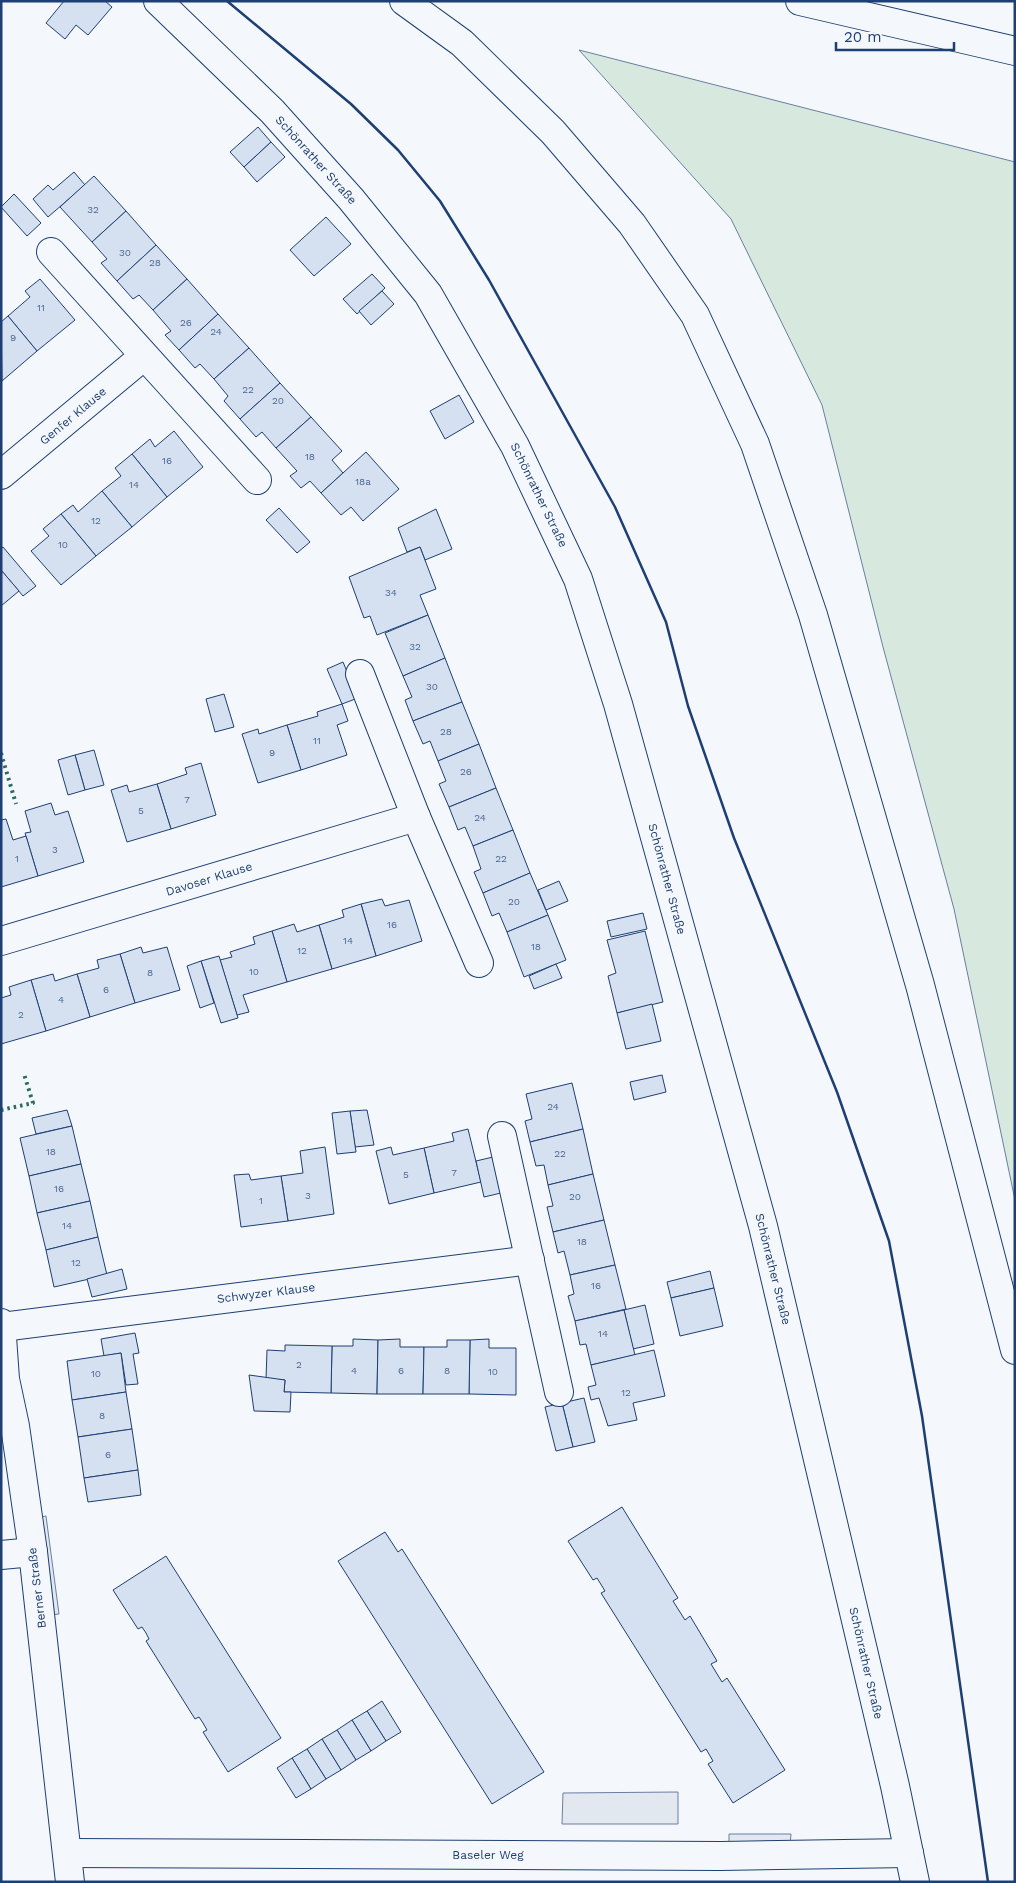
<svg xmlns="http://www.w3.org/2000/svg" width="1016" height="1883" viewBox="0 0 1016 1883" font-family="'Work Sans',sans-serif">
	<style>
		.green { fill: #d7e8df; stroke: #687fa3 }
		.parking { fill: #e3e8f0; stroke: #687fa3 }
		.building { fill: #d5e0f0; stroke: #1d3f73 }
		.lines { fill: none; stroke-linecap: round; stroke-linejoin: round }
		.street-casing { stroke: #1d3f73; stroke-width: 30 }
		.highway-casing { stroke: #1d3f73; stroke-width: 30 }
		.street { stroke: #f4f7fb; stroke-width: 28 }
		.highway { stroke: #f4f7fb; stroke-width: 28 }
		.hedge { stroke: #2c6c60; stroke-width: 4; stroke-dasharray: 2.5 4; stroke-linecap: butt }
		.wall { stroke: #1d3f73; stroke-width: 2.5 }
		.labels { text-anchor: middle; stroke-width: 4; stroke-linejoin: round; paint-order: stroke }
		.number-label { font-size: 10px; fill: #4b6792 }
		.street-label { font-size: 12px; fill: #1d3f73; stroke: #f4f7fb }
	</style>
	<rect width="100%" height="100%" fill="#f4f7fb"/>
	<polygon class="green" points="579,50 1015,162 1015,1200 954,909 883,647 822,405 731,219"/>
	<g class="parking">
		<polygon points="46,1516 59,1614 48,1615 35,1518"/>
		<polygon points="678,1792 678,1824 562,1824 563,1793"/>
		<polygon points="729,1834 791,1834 790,1845 729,1845"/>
	</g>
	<g class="building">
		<polygon points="64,1 105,1 112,7 88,35 76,25 65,39 46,23"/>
		<polygon points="258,127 271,142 244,167 230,152"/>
		<polygon points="271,142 285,157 257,182 244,167"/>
		<polygon points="74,172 85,185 48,217 33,199 48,185 53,190"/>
		<polygon points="94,176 126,211 92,242 60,207"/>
		<polygon points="14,194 41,223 27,236 1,207"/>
		<polygon points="126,211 156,245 117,281 101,263 107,259 92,242"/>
		<polygon points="326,217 351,244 314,276 290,250"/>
		<polygon points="156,245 187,279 153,310 139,295 133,299 117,281"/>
		<polygon points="372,274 385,288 357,314 343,299"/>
		<polygon points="40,279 75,320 37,351 8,316 30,297 25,291"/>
		<polygon points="187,279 218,314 179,350 165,335 171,331 153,310"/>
		<polygon points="382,291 394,304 371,325 359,311"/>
		<polygon points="218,314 249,348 214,379 200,364 195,368 179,350"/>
		<polygon points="8,316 37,351 2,381 1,322"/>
		<polygon points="249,348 280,383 240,419 224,401 228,396 214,379"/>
		<polygon points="280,383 311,417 276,448 262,432 256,437 240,419"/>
		<polygon points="459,395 474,422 445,439 430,411"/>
		<polygon points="311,417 342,451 332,460 343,473 321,493 310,481 301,488 290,476 297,471 276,448"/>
		<polygon points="174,431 203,467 167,497 132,454 150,439 155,447"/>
		<polygon points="366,452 399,489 363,521 351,507 341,515 321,493"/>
		<polygon points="132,454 167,497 132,527 102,491 121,476 115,468"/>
		<polygon points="102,491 132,527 96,556 61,514 73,505 78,512"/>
		<polygon points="279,508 310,542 297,553 266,520"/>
		<polygon points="436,509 452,549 425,560 420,547 407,552 398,528"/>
		<polygon points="61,514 96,556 61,585 31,551 49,536 43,529"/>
		<polygon points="3,547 36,586 23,596 1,570 1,548"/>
		<polygon points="420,547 436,589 420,595 428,615 377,635 370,616 364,618 349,577"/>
		<polygon points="1,570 19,591 1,606"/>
		<polygon points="428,615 445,658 403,676 385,633"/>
		<polygon points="445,658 462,702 413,721 405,700 412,697 403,676"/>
		<polygon points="343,662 358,698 342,704 327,669"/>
		<polygon points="224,694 234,727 215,732 206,699"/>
		<polygon points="462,702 479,744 438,761 430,741 423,744 413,721"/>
		<polygon points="342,704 348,721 337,725 347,755 301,770 287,725 318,716 317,712"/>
		<polygon points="287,725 301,770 258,783 242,734 258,729 259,734"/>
		<polygon points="479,744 496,788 449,807 439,784 446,781 438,761"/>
		<polygon points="94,750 104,785 85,790 75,755"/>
		<polygon points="75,755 85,790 68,795 58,760"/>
		<polygon points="201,763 216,815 171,829 157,784 187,774 185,768"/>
		<polygon points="157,784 171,829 127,842 111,790 127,785 129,792"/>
		<polygon points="496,788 513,830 473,846 465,827 458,830 449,807"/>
		<polygon points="51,803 55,815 68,811 84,862 38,876 25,833 31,832 25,811"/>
		<polygon points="6,819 13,840 26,836 38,876 1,887 1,820"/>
		<polygon points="513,830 530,873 483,893 474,872 481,869 473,846"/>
		<polygon points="530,873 548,915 507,932 499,913 492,916 483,893"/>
		<polygon points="559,881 568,901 546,910 538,890"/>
		<polygon points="382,899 385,906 409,900 422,941 376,956 361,904"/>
		<polygon points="361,904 376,956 332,969 319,925 344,917 342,910"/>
		<polygon points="643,913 647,929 611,937 607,921"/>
		<polygon points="548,915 566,960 524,977 507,932"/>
		<polygon points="294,924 297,932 319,925 332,969 287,982 272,931"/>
		<polygon points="272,931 287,982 243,995 249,1012 237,1015 220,960 232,957 230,952 255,944 253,937"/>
		<polygon points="645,931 663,1002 617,1013 608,976 616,973 607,940"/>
		<polygon points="141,947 143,953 167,947 180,990 135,1003 120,954"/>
		<polygon points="120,954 135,1003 90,1017 77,974 99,968 97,960"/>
		<polygon points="219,956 238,1018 221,1023 201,961"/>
		<polygon points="201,961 214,1003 200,1008 187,966"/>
		<polygon points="556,964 562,978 534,989 529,976"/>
		<polygon points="53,974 55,981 77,974 90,1017 46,1031 31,980"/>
		<polygon points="31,980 46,1031 1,1044 1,998 11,995 9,987"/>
		<polygon points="652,1004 661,1041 626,1049 617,1013"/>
		<polygon points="662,1075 666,1092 634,1100 630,1082"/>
		<polygon points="572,1083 583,1129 530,1142 525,1121 532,1119 526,1094"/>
		<polygon points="67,1110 72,1126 36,1134 32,1118"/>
		<polygon points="367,1110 374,1145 355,1147 350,1111"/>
		<polygon points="350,1111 356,1152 337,1154 332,1113"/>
		<polygon points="72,1126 81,1164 29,1176 20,1138"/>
		<polygon points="468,1129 481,1182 434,1193 424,1148 454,1141 452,1133"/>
		<polygon points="583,1129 593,1174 548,1185 544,1165 536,1166 530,1142"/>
		<polygon points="325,1147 334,1214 288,1221 281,1176 303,1173 300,1151"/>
		<polygon points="391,1147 393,1155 424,1148 434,1193 389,1204 376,1151"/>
		<polygon points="493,1157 501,1193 484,1197 476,1161"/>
		<polygon points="81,1164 90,1201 37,1213 29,1176"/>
		<polygon points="249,1174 251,1180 281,1176 288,1221 241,1227 234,1175"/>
		<polygon points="593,1174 604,1220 553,1232 547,1207 553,1206 548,1185"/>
		<polygon points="90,1201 98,1237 46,1250 37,1213"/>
		<polygon points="604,1220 615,1265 570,1275 564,1251 558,1253 553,1232"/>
		<polygon points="98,1237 107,1275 54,1287 46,1250"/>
		<polygon points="615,1265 626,1309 575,1321 568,1296 574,1294 570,1275"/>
		<polygon points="122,1269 127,1289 92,1297 87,1279"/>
		<polygon points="710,1271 714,1288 671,1298 667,1282"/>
		<polygon points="714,1288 723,1326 680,1336 671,1298"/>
		<polygon points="645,1305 654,1344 633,1349 624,1310"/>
		<polygon points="624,1310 635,1355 591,1365 586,1344 580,1345 575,1321"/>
		<polygon points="135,1333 139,1353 133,1354 138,1384 126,1385 121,1353 104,1356 101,1339"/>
		<polygon points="353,1339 378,1340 377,1394 331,1393 332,1346 353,1346"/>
		<polygon points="400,1339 400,1347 424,1347 423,1394 377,1394 378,1340"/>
		<polygon points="489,1339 489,1348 516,1348 516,1395 469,1394 470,1340"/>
		<polygon points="447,1340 470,1340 469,1394 423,1394 424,1347 447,1347"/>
		<polygon points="285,1345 332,1346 331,1393 284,1392 285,1380 266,1379 267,1350 285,1351"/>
		<polygon points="654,1350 665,1396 633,1403 637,1420 608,1426 599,1398 591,1400 588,1387 596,1385 591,1365"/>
		<polygon points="121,1353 126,1392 72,1400 67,1361"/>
		<polygon points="249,1375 285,1380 284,1392 291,1392 290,1412 254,1411"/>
		<polygon points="126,1392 132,1429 78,1437 72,1400"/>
		<polygon points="584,1398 595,1442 573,1447 562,1403"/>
		<polygon points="562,1403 573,1447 556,1451 545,1407"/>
		<polygon points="132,1429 138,1470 84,1478 78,1437"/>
		<polygon points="138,1470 141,1495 88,1502 84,1478"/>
		<polygon points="622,1507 678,1598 673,1601 685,1620 690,1616 717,1661 711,1664 722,1682 727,1678 785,1770 733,1803 708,1764 713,1761 706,1749 701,1752 601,1593 605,1591 597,1578 593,1580 568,1541"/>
		<polygon points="385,1532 398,1552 402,1549 544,1772 492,1804 338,1561"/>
		<polygon points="166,1556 281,1738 228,1772 203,1732 207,1730 203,1723 199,1717 195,1719 146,1641 149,1639 146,1633 142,1627 138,1629 113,1590"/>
		<polygon points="382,1701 401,1732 386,1741 367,1711"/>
		<polygon points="367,1711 386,1741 371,1751 352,1720"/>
		<polygon points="352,1720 371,1751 356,1760 337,1730"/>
		<polygon points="337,1730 356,1760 341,1770 322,1739"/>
		<polygon points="322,1739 341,1770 326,1779 307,1749"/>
		<polygon points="307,1749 326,1779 311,1789 292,1758"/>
		<polygon points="292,1758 311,1789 296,1798 277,1768"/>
	</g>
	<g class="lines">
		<g class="street-casing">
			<g id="street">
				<polyline points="158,1 272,111 351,199 428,294 515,446 578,579 618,704 763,1226 895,1786 915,1882"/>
				<polyline points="51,252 257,480"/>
				<polyline points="1,475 144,356"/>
				<polyline points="360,674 416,817 479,963"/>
				<polyline points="1,941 416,817"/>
				<polyline points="502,1136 559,1392"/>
				<polyline points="1,1323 5,1379 15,1426 33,1552 70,1882"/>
				<polyline points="2,1327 530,1260"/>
				<polyline points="1,1555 33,1552"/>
				<polyline points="67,1853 721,1856 909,1853"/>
			</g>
		</g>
		<g class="highway-casing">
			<g id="highway">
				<polyline points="404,1 462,43 553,132 632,224 695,315 755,444 813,615 920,985 1015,1350"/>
				<polyline points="800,1 1015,51"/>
			</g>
		</g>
		<use href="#street" class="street"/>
		<use href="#highway" class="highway"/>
		<g class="hedge">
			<polyline points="1,753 16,804"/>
			<polyline points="1,1110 33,1103 24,1074"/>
		</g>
		<polyline class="wall" points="227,1 351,104 398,150 440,201 489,280 615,507 666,622 688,706 734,838 837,1092 889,1241 922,1416 988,1882"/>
	</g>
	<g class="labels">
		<g class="number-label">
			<text x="93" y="213">32</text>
			<text x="125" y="256">30</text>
			<text x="155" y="266">28</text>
			<text x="41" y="311">11</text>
			<text x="186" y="326">26</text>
			<text x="216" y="335">24</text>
			<text x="13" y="341">9</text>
			<text x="248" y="393">22</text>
			<text x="278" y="404">20</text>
			<text x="310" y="460">18</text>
			<text x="167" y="464">16</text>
			<text x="363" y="485">18a</text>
			<text x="134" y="488">14</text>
			<text x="96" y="524">12</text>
			<text x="63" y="548">10</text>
			<text x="391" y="596">34</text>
			<text x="415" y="650">32</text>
			<text x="432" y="690">30</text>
			<text x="446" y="735">28</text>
			<text x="317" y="744">11</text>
			<text x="272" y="756">9</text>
			<text x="466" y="775">26</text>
			<text x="187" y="803">7</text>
			<text x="141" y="814">5</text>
			<text x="480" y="821">24</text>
			<text x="55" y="853">3</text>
			<text x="17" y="862">1</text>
			<text x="501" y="862">22</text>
			<text x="514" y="905">20</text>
			<text x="392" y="928">16</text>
			<text x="348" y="944">14</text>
			<text x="536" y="950">18</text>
			<text x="302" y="954">12</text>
			<text x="254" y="975">10</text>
			<text x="150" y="976">8</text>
			<text x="106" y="993">6</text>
			<text x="61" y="1003">4</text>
			<text x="21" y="1018">2</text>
			<text x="553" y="1110">24</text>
			<text x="51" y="1155">18</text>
			<text x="560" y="1157">22</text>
			<text x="454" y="1176">7</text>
			<text x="406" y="1178">5</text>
			<text x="59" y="1192">16</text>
			<text x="308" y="1199">3</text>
			<text x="575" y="1200">20</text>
			<text x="261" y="1204">1</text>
			<text x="67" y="1229">14</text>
			<text x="582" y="1245">18</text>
			<text x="76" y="1266">12</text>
			<text x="596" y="1289">16</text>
			<text x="603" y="1337">14</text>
			<text x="299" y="1368">2</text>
			<text x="354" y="1374">4</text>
			<text x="401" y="1374">6</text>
			<text x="447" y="1374">8</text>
			<text x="493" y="1375">10</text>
			<text x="96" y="1377">10</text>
			<text x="626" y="1396">12</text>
			<text x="102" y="1419">8</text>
			<text x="108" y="1458">6</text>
		</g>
		<g class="street-label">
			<text transform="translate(316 160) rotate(48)" y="4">Schönrather Straße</text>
			<text transform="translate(73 416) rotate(-40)" y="4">Genfer Klause</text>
			<text transform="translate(539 495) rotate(64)" y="4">Schönrather Straße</text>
			<text transform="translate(209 879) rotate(-17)" y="4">Davoser Klause</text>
			<text transform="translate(667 879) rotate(75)" y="4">Schönrather Straße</text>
			<text transform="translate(773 1269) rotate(76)" y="4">Schönrather Straße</text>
			<text transform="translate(266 1293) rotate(-7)" y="4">Schwyzer Klause</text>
			<text transform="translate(37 1588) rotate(-97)" y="4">Berner Straße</text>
			<text transform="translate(866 1663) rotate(77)" y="4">Schönrather Straße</text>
			<text x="488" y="1859">Baseler Weg</text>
		</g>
	</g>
	<rect width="1016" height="1883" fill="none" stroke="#1d3f73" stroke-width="5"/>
	<path d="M836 42v8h118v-8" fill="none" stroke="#1d3f73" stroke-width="2.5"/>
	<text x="844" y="42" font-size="15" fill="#1d3f73" stroke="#f4f7fb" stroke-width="4" paint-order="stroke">20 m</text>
</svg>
